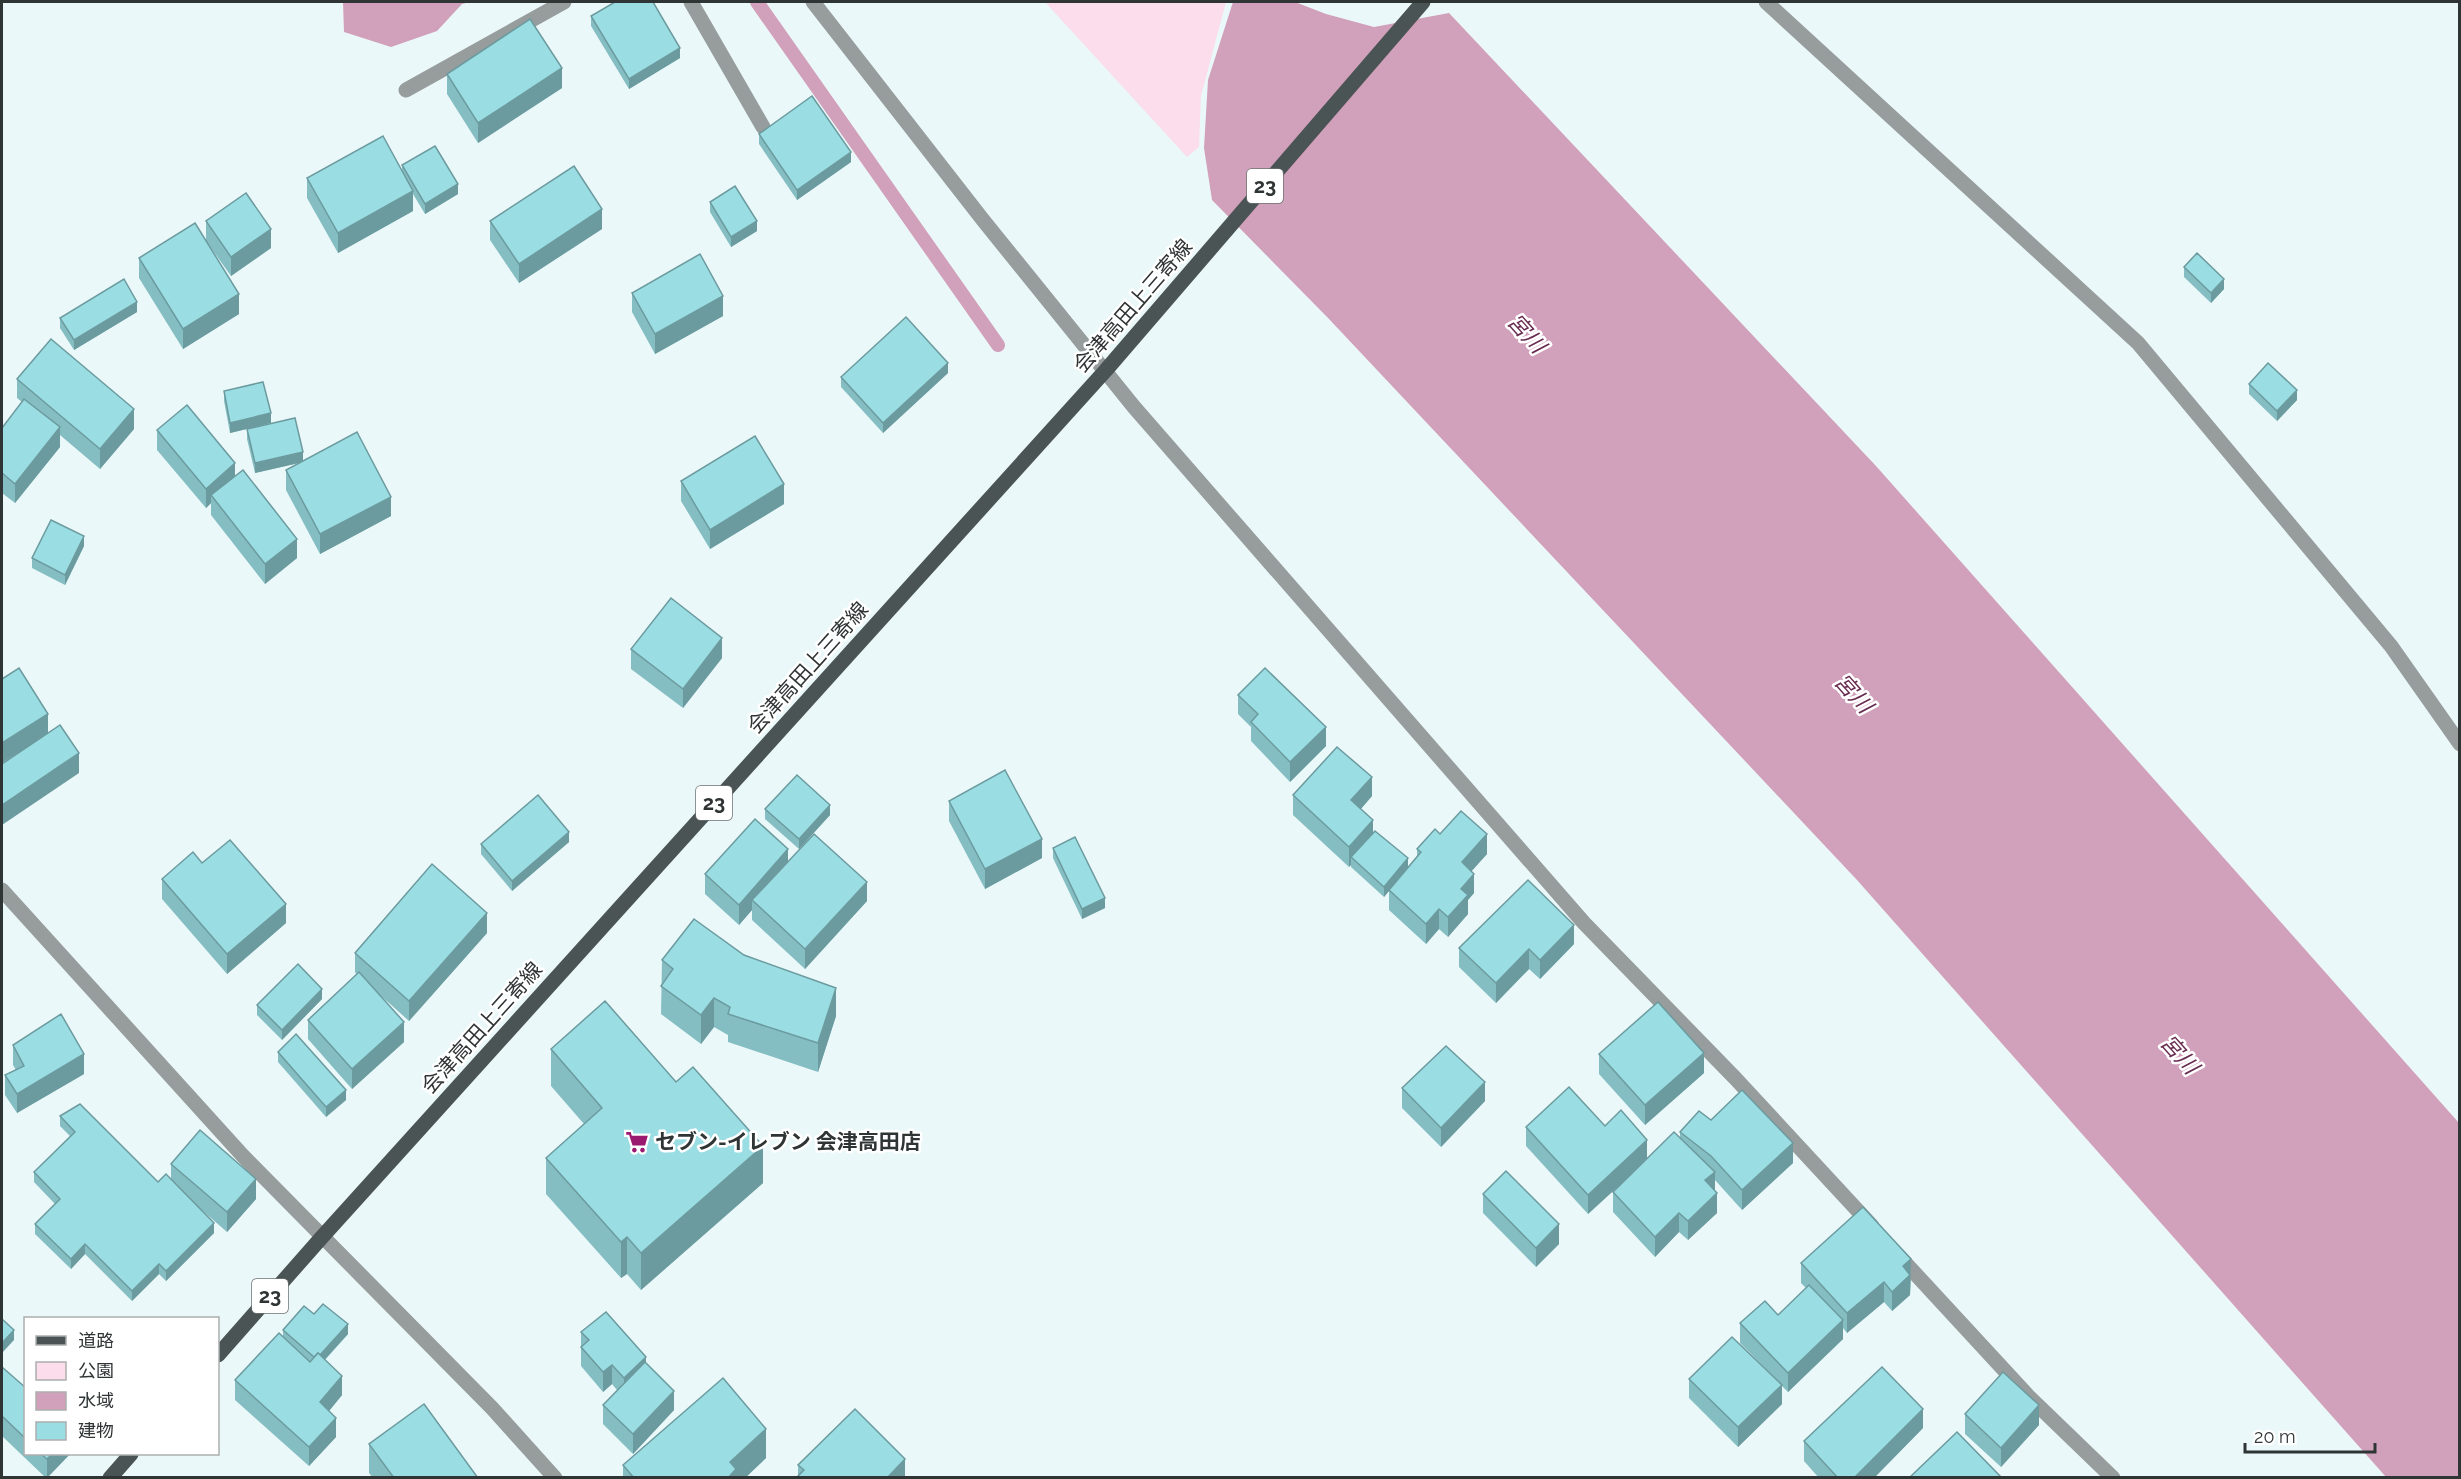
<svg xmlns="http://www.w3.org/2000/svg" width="2461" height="1479" viewBox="0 0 2461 1479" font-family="Raleway,'Noto Sans JP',sans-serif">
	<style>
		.green { fill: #fbddec }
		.water { fill: #d1a0ba }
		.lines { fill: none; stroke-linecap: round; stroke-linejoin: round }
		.stream { stroke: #d1a0ba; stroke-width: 14 }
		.minor { stroke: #979c9c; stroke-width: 15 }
		.tertiary { stroke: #979c9c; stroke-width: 15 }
		.primary { stroke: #4b5455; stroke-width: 15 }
		.wall { fill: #84bec3 }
		.shaded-wall { fill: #6c9b9f }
		.building { fill: #9adde3; stroke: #6c9b9f; stroke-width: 1.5 }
		.labels { text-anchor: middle; stroke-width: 5; stroke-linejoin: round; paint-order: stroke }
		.shield { fill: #fff; stroke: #6d7171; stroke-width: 1.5 }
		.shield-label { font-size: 20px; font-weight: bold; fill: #2f3434 }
		.street-label { font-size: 21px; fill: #2f3434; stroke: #fff }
		.poi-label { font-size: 21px; font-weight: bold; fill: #2f3434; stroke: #fff; text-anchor: start }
		.water-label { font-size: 22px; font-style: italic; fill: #682c50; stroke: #fff }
	</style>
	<rect width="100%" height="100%" fill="#ebf8f9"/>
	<polygon class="green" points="1045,2 1226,2 1201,96 1199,147 1187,157"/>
	<g class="water">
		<polygon points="343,2 470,2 462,4 437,31 391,47 344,32"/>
		<polygon points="1233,2 1295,2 1326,14 1374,27 1449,13 1876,466 2459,1123 2459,1477 2386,1477 1857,880 1329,319 1212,200 1204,148 1208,80"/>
	</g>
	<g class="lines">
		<polyline class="stream" points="757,2 998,345"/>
		<g class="minor">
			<polyline points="691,2 763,127"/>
			<polyline points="813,2 983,220 1134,407 1584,923 1735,1078 1872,1226"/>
			<polyline points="1766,2 2138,343 2391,646 2460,744"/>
			<polyline points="406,90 564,2"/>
			<polyline points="1898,1255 2029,1397 2113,1478"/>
		</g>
		<polyline class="tertiary" points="2,890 243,1156 492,1408 555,1478"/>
		<g class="primary">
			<polyline points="218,1355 322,1237 1106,370 1423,2"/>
			<polyline points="110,1478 131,1454"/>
		</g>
	</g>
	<g class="wall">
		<polygon points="591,16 680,58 629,89 591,26"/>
		<polygon points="447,74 562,88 478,143 447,94"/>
		<polygon points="759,134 851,162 797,200 759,144"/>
		<polygon points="402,165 458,194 425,214 413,194 413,211 338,253 307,198 307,178 402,171"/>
		<polygon points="710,202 757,231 731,247 710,212"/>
		<polygon points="206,221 271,248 231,276 206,241"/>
		<polygon points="490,221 602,229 519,283 490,240"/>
		<polygon points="139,258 239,314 183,349 139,278"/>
		<polygon points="2184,267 2224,289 2211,303 2184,277"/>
		<polygon points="632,293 723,316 655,354 632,312"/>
		<polygon points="137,312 74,350 60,328 60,318"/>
		<polygon points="948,373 883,433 841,387 841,377"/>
		<polygon points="17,379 134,429 100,469 60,435 60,447 15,503 2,493 2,428 22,402 17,398"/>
		<polygon points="2249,384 2297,400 2277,421 2249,394"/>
		<polygon points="224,391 271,423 230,433 224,401"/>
		<polygon points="247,429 303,461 391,516 320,554 286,490 286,470 299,463 255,473 247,439"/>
		<polygon points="157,430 235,476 297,558 265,584 211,515 211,503 206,508 157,450"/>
		<polygon points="681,481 784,504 710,549 681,501"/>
		<polygon points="84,546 65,585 32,568 32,558"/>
		<polygon points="631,649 722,658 683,708 631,669"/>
		<polygon points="1238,695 1326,746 1290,782 1251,741 1251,727 1238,714"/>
		<polygon points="1293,795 1372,796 1361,809 1373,833 1408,867 1417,857 1417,849 1440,834 1487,854 1471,871 1474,893 1468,900 1468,914 1448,937 1439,929 1426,944 1389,910 1389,891 1384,897 1351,867 1351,864 1349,867 1293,815"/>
		<polygon points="949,801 1042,858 985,889 949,821"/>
		<polygon points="765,809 830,815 799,849 765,819"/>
		<polygon points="569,842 512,891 481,854 481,844"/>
		<polygon points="1053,848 1105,908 1082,919 1053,858"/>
		<polygon points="788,861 867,901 805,969 752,920 752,910 739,925 705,894 705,874"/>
		<polygon points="202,863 286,923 227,974 162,899 162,879"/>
		<polygon points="487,933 409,1021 379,994 404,1042 352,1089 308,1039 308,1020 357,975 355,972 355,953"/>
		<polygon points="1574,944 1540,979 1529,969 1496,1003 1459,967 1459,948"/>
		<polygon points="744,955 836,1016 818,1072 728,1042 728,1035 714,1027 701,1044 661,1014 662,960"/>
		<polygon points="322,999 282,1040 257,1015 257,1005"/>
		<polygon points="13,1045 84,1074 17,1113 5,1095 5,1075 16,1070 13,1065"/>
		<polygon points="551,1049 763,1183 641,1290 627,1274 621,1278 546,1194 546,1158 584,1124 551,1086"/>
		<polygon points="278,1052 346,1100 326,1117 278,1062"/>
		<polygon points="1599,1054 1704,1073 1645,1125 1599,1074"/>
		<polygon points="1402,1088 1485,1101 1441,1147 1402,1108"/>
		<polygon points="60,1116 158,1182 171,1180 171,1164 256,1199 227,1232 196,1205 214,1233 166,1281 159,1274 132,1301 85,1254 71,1269 35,1234 35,1224 55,1204 34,1182 34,1172 70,1136 60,1126"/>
		<polygon points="1711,1120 1793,1163 1742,1210 1715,1180 1715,1191 1717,1213 1688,1240 1679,1232 1655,1257 1613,1212 1613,1192 1625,1180 1588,1214 1526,1146 1526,1127 1605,1126 1647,1159 1680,1138 1680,1132"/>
		<polygon points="1483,1194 1559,1244 1536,1267 1483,1213"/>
		<polygon points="1801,1263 1911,1279 1910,1295 1892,1311 1884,1302 1847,1333 1843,1328 1843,1339 1788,1392 1782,1386 1782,1404 1738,1447 1689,1398 1689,1379 1767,1370 1740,1343 1740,1323 1778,1315 1806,1288 1801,1283"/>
		<polygon points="314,1314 348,1334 325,1360 342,1395 329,1411 336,1437 309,1466 235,1400 235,1380 283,1337 283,1330"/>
		<polygon points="581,1332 646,1363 674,1410 633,1454 603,1424 603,1405 617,1390 612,1384 603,1392 581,1366"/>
		<polygon points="2,1368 26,1388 26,1454 70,1454 47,1478 46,1478 2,1436"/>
		<polygon points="1965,1414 2039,1425 2001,1467 1965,1434"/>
		<polygon points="1923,1428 1874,1478 1819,1478 1804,1461 1804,1441"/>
		<polygon points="369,1444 478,1478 373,1478 369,1473"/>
		<polygon points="766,1458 745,1478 623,1478 623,1465"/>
		<polygon points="798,1465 905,1478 798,1475"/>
	</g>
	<g class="shaded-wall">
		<polygon points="680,48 680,58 629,89 629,79"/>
		<polygon points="562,68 562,88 478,143 478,123"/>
		<polygon points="851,152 851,162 797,200 797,190"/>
		<polygon points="458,184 458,194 425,214 425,204"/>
		<polygon points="413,191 413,211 338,253 338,233"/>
		<polygon points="602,209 602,229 519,283 519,264"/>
		<polygon points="757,221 757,231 731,247 731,237"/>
		<polygon points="271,229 271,248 231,276 231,257"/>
		<polygon points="2224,279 2224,289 2211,303 2211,293"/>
		<polygon points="239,294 239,314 183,349 183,329"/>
		<polygon points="723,296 723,316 655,354 655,334"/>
		<polygon points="137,302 137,312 74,350 74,340"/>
		<polygon points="948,363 948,373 883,433 883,423"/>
		<polygon points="2297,390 2297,400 2277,421 2277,411"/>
		<polygon points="134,409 134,429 100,469 100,449"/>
		<polygon points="271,413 271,423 230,433 230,423"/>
		<polygon points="60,427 60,447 15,503 15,484"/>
		<polygon points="303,452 303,462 255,473 255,463"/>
		<polygon points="235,463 235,483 211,495 211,503 206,508 206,489"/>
		<polygon points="784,484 784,504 710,549 710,530"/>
		<polygon points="391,497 391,516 320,554 320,534"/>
		<polygon points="84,536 84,546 65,585 65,575"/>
		<polygon points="297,539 297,558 265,584 265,564"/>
		<polygon points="722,638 722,658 683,708 683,689"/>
		<polygon points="48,714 48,734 2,763 2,743"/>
		<polygon points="1326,727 1326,746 1290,782 1290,762"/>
		<polygon points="79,753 79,773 2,825 2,805"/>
		<polygon points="1372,777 1372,796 1351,820 1351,800"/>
		<polygon points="830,805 830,815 799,849 799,839"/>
		<polygon points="1373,820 1373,840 1351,857 1351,865 1349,867 1349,847"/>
		<polygon points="569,832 569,842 512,891 512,881"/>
		<polygon points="1487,834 1487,854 1462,882 1462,862"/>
		<polygon points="1042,839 1042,858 985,889 985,869"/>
		<polygon points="788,849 788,869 752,900 752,910 739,925 739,905"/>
		<polygon points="1408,858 1408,868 1384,897 1384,887"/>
		<polygon points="1474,874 1474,893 1468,900 1468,914 1448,937 1448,917 1461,889"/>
		<polygon points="867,882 867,901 805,969 805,949"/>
		<polygon points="1105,898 1105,908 1082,919 1082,909"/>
		<polygon points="286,904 286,923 227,974 227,954"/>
		<polygon points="1439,909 1439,929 1426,944 1426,924"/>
		<polygon points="487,913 487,933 409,1021 409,1001"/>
		<polygon points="1574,925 1574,944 1540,979 1540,960"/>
		<polygon points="1529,949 1529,969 1496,1003 1496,983"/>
		<polygon points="836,988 836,1016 818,1072 818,1043"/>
		<polygon points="322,989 322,999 282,1040 282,1030"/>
		<polygon points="714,998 714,1027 701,1044 701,1015"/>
		<polygon points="404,1022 404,1042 352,1089 352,1069"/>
		<polygon points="1704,1053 1704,1073 1645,1125 1645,1105"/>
		<polygon points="84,1054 84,1074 17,1113 17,1094"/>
		<polygon points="1485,1082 1485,1101 1441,1147 1441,1128"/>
		<polygon points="346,1090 346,1100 326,1117 326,1107"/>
		<polygon points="1647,1140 1647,1160 1588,1214 1588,1195"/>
		<polygon points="1793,1143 1793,1163 1742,1210 1742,1190"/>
		<polygon points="763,1146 763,1183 641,1290 641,1253"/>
		<polygon points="1715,1172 1715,1192 1705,1180"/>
		<polygon points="256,1179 256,1199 227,1232 227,1212"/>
		<polygon points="1717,1193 1717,1213 1688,1240 1688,1221"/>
		<polygon points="1679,1213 1679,1232 1655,1257 1655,1237"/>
		<polygon points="214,1223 214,1233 166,1281 166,1271"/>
		<polygon points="1559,1224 1559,1244 1536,1267 1536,1248"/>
		<polygon points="627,1237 627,1274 621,1278 621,1242"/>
		<polygon points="85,1244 85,1254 71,1269 71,1259"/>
		<polygon points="1911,1259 1910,1295 1892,1311 1892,1292 1903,1266"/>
		<polygon points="159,1264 159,1274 132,1301 132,1291"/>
		<polygon points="1884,1282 1884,1302 1847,1333 1847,1313"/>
		<polygon points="1843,1320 1843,1339 1788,1392 1788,1373"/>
		<polygon points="348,1324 348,1334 316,1369 316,1359"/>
		<polygon points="14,1330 14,1340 2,1353 2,1343"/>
		<polygon points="646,1357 646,1377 624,1397 624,1378"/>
		<polygon points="612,1365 612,1384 603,1392 603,1372"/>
		<polygon points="342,1376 342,1395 320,1422 320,1402"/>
		<polygon points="1782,1385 1782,1404 1738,1447 1738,1427"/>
		<polygon points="674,1391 674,1410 633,1454 633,1434"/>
		<polygon points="2039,1405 2039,1425 2001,1467 2001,1448"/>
		<polygon points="1923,1409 1923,1428 1874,1478 1854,1478"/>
		<polygon points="336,1418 336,1437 309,1466 309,1447"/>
		<polygon points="766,1429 766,1458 745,1478 728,1478 730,1462"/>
		<polygon points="52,1454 70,1454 47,1478 47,1459"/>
		<polygon points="905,1459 905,1478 887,1478"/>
	</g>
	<g class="building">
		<polygon points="615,2 653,2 680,48 629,79 591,16"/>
		<polygon points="530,19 562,68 478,123 447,74"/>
		<polygon points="812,96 851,152 797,190 759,134"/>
		<polygon points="383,136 413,191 338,233 307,178"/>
		<polygon points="435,146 458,184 425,204 402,165"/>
		<polygon points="574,166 602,209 519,264 490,221"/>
		<polygon points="735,186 757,221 731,237 710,202"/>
		<polygon points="246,193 271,229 231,257 206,221"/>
		<polygon points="195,223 239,294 183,329 139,258"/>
		<polygon points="2197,253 2224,279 2211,293 2184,267"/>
		<polygon points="700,254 723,296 655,334 632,293"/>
		<polygon points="124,279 137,302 74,340 60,318"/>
		<polygon points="906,317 948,363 883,423 841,377"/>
		<polygon points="51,339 134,409 100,449 17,379"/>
		<polygon points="2268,363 2297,390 2277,411 2249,384"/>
		<polygon points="263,382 271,413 230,423 224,391"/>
		<polygon points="24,399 60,427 15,484 2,473 2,428"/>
		<polygon points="187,405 235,463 206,489 157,430"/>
		<polygon points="295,418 303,452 255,463 247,429"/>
		<polygon points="357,432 391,497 320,534 286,470"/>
		<polygon points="755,436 784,484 710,530 681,481"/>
		<polygon points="243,470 297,539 265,564 211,495"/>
		<polygon points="51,520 84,536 65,575 32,558"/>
		<polygon points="671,598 722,638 683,689 631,649"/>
		<polygon points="19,668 48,714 2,743 2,679"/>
		<polygon points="1265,668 1326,727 1290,762 1251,722 1258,714 1238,695"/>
		<polygon points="60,725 79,753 2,805 2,764"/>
		<polygon points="1337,747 1372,777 1351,800 1373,820 1349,847 1293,795"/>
		<polygon points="1005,770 1042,839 985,869 949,801"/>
		<polygon points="797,775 830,805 799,839 765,809"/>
		<polygon points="538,795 569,832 512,881 481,844"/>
		<polygon points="1461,811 1487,834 1462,862 1474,874 1461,889 1468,895 1448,917 1439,909 1426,924 1389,890 1421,852 1417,849 1435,829 1440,834"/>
		<polygon points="755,819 788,849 739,905 705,874"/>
		<polygon points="1375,831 1408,858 1384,887 1351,857"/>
		<polygon points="814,834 867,882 805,949 752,900"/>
		<polygon points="1075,837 1105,898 1082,909 1053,848"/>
		<polygon points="230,840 286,904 227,954 162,879 193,852 202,863"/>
		<polygon points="432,864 487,913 409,1001 355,953"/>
		<polygon points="1528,880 1574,925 1540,960 1529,949 1496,983 1459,948"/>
		<polygon points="694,919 744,955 836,988 818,1043 728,1014 730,1007 714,998 701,1015 661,986 673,969 662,960"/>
		<polygon points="298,964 322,989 282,1030 257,1005"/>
		<polygon points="359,972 404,1022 352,1069 308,1020"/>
		<polygon points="605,1001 676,1082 693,1067 763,1146 641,1253 627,1237 621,1242 546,1158 602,1108 551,1049"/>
		<polygon points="1658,1002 1704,1053 1645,1105 1599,1054"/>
		<polygon points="61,1014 84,1054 17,1094 5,1075 24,1066 13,1045"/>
		<polygon points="296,1034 346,1090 326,1107 278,1052"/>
		<polygon points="1446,1046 1485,1082 1441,1128 1402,1088"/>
		<polygon points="1569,1087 1605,1126 1621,1110 1647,1140 1588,1195 1526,1127"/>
		<polygon points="1742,1090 1793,1143 1742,1190 1711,1156 1680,1132 1699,1111 1711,1120"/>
		<polygon points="80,1104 158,1182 166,1174 214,1223 166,1271 159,1264 132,1291 85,1244 71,1259 35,1224 60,1199 34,1172 75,1132 60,1116"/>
		<polygon points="200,1130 256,1179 227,1212 171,1164"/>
		<polygon points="1674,1132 1715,1172 1705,1180 1717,1193 1688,1221 1679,1213 1655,1237 1613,1192"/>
		<polygon points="1506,1171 1559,1224 1536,1248 1483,1194"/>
		<polygon points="1863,1207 1911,1259 1903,1266 1910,1275 1892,1292 1884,1282 1847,1313 1801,1263"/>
		<polygon points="1809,1285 1843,1320 1788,1373 1740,1323 1765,1301 1778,1315"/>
		<polygon points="323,1304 348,1324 320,1355 318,1353 314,1357 283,1330 304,1306 314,1314"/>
		<polygon points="606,1312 646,1357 624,1378 612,1365 603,1372 581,1347 589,1340 581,1332"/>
		<polygon points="2,1319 14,1330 2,1343"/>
		<polygon points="279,1333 310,1362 318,1353 342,1376 320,1402 336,1418 309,1447 235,1380"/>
		<polygon points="1732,1337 1782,1385 1738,1427 1689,1379"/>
		<polygon points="645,1362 674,1391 633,1434 603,1405"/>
		<polygon points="2,1367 26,1388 26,1439 2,1416"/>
		<polygon points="1882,1367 1923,1409 1854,1478 1838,1478 1804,1441"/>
		<polygon points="2003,1372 2039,1405 2001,1448 1965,1414"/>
		<polygon points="723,1378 766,1429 730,1462 736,1469 728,1478 634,1478 623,1465"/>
		<polygon points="424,1404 478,1478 394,1478 369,1444"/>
		<polygon points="855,1409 905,1459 887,1478 796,1478 804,1470 798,1465"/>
		<polygon points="1957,1432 2000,1476 1999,1478 1909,1478"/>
		<polygon points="41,1454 52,1454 47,1459"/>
	</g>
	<defs>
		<g id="supermarket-bare" transform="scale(1.8)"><path d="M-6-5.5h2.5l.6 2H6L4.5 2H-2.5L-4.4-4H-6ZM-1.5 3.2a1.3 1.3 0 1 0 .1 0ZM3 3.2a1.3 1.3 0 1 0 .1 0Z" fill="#9a1a6f" stroke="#fff" stroke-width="2.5" paint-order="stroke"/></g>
	</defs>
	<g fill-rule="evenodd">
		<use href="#supermarket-bare" x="637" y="1142"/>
	</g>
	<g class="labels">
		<g class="shield">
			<rect x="1247" y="169" width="36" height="34" rx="4.5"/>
			<rect x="696" y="786" width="36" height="34" rx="4.5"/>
			<rect x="252" y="1279" width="36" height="34" rx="4.5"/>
		</g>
		<g class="shield-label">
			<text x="1265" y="193">23</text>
			<text x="714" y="810">23</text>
			<text x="270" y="1303">23</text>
		</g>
		<g class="street-label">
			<text transform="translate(1133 306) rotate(-49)" y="7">会津高田上三寄線</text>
			<text transform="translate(808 668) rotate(-48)" y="7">会津高田上三寄線</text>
			<text transform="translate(482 1028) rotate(-48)" y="7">会津高田上三寄線</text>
		</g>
		<g class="poi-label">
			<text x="655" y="1149">セブン-イレブン 会津高田店</text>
		</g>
		<g class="water-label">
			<text transform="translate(1527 333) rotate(48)" y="8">宮川</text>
			<text transform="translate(1854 693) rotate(48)" y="8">宮川</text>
			<text transform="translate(2180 1054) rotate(48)" y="8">宮川</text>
		</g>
	</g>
	<rect width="2461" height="1479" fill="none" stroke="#2f3434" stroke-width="6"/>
	<rect x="24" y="1317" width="195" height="138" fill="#ffffff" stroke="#acaeae" stroke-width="1.5"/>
	<rect x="36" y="1336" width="30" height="9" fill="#4b5455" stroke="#acaeae" stroke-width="1.5"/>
	<text x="78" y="1347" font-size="18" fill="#2f3434">道路</text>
	<rect x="36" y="1362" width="30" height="18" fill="#fbddec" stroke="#acaeae" stroke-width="1.5"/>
	<text x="78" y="1377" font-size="18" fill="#2f3434">公園</text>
	<rect x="36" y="1392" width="30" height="18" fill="#d1a0ba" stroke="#acaeae" stroke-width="1.5"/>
	<text x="78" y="1407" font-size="18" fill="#2f3434">水域</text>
	<rect x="36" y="1422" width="30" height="18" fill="#9adde3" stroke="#acaeae" stroke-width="1.5"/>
	<text x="78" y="1437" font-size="18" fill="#2f3434">建物</text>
	<path d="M2245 1443v9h130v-9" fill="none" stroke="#2f3434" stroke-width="3"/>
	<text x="2254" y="1443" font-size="18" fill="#2f3434" stroke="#ffffff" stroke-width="4.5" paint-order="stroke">20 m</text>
</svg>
